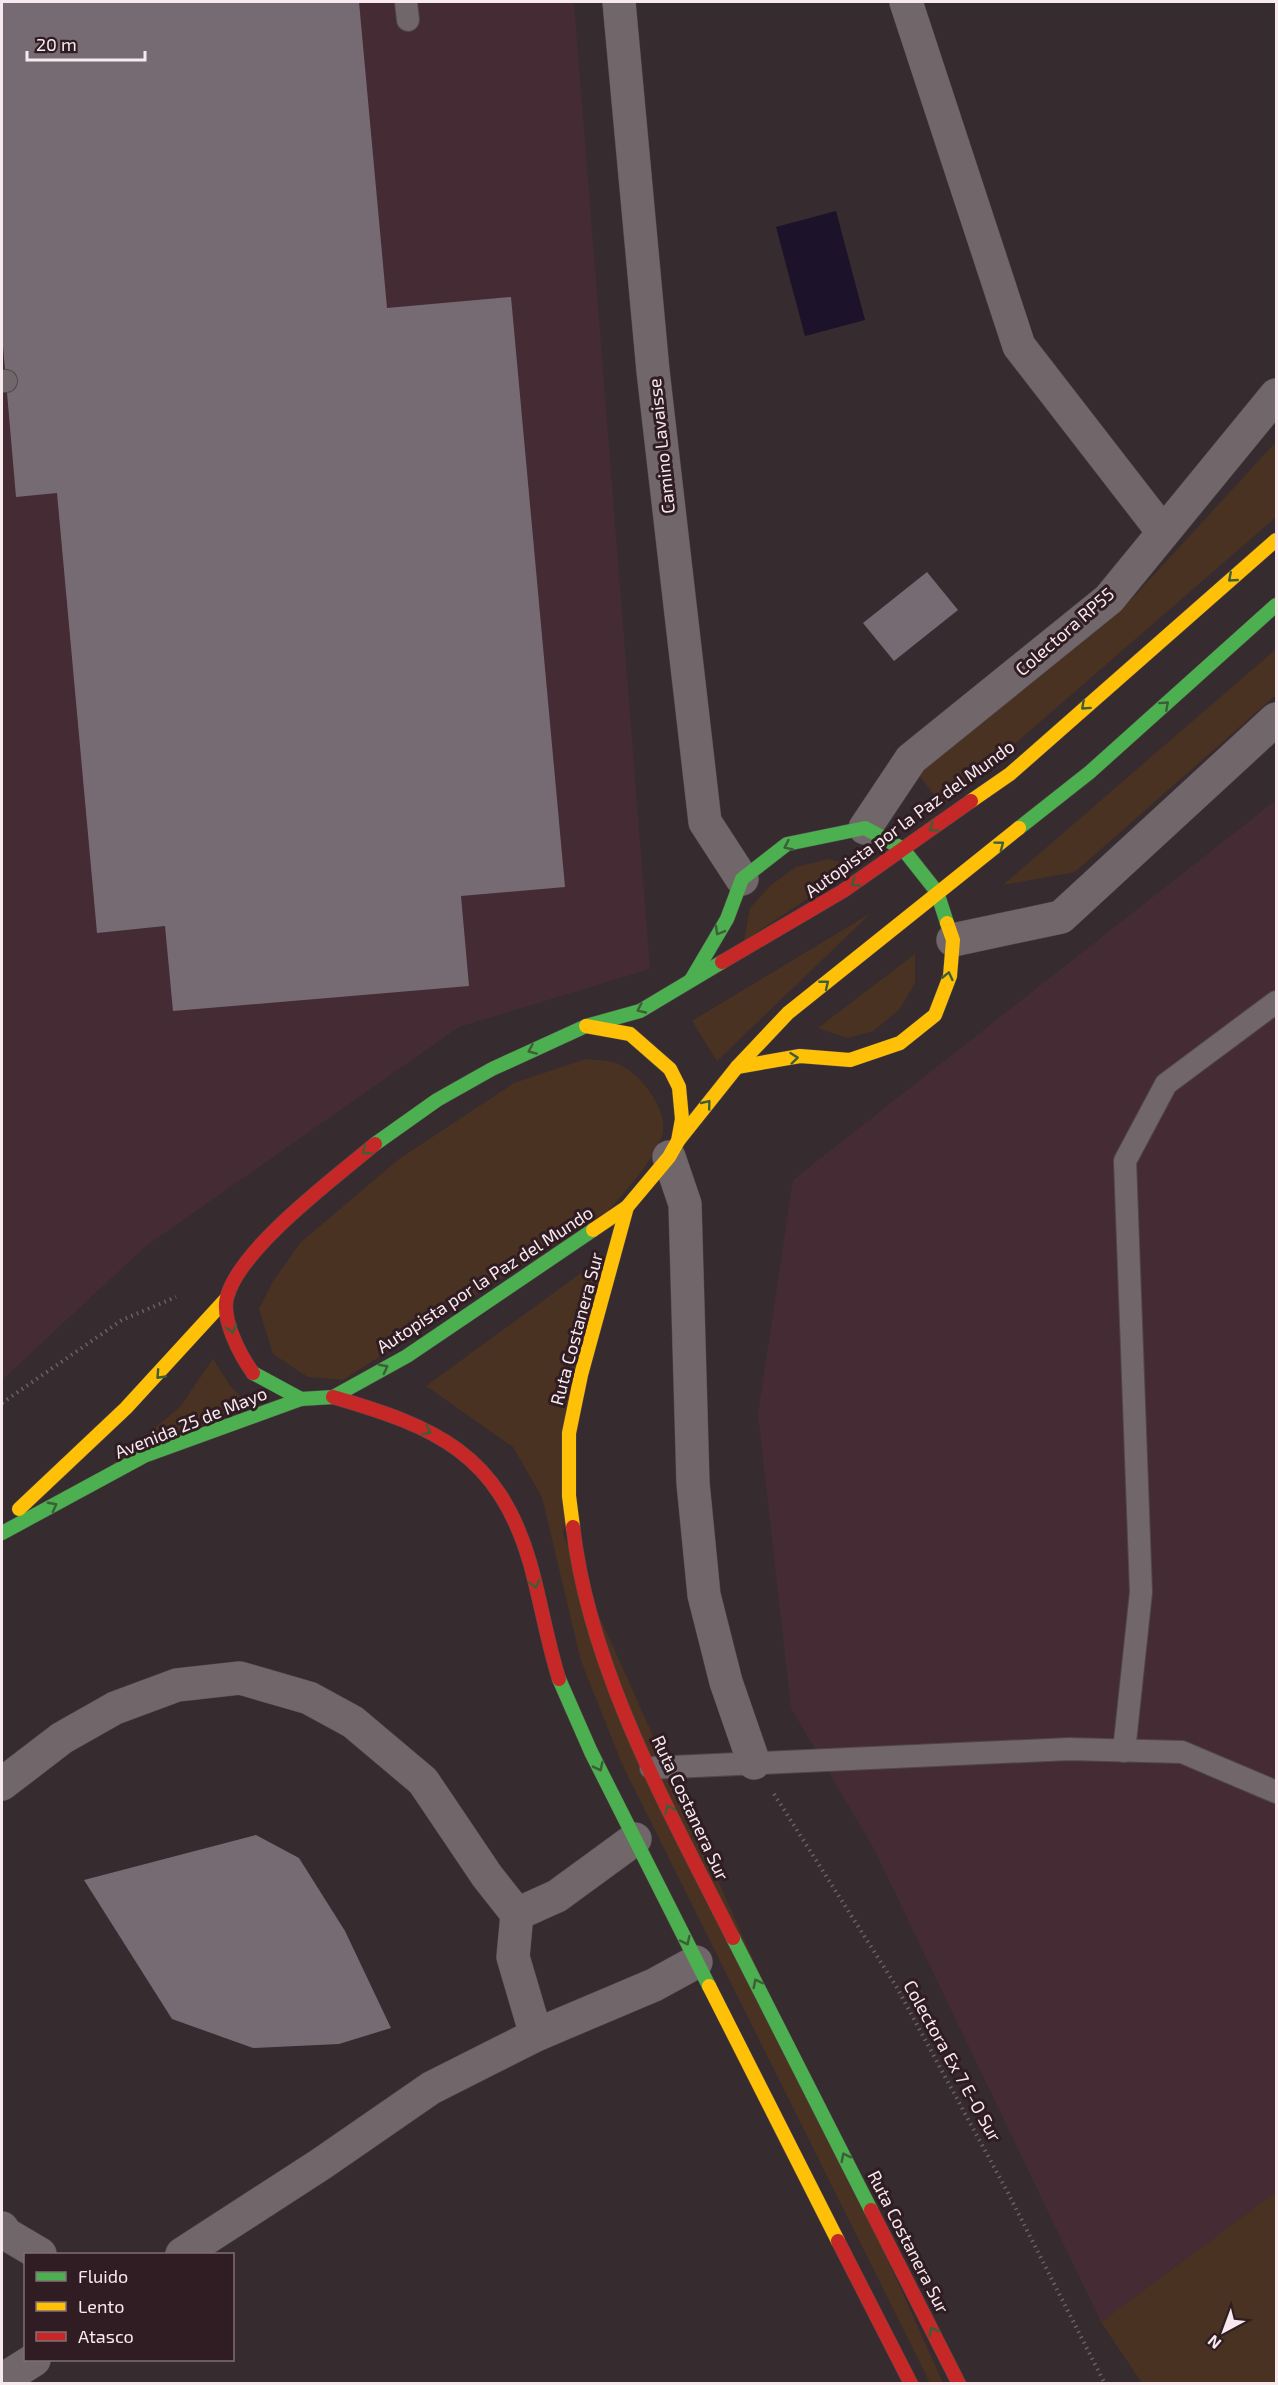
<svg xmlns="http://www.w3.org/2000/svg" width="1278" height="2385" viewBox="0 0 1278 2385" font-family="'Exo 2',sans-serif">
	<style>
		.built { fill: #452c34 }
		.green { fill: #4a3222 }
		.water { fill: #1c1229 }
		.building { fill: #766b72 }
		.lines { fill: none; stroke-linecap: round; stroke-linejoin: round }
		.lane-casing { stroke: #51474a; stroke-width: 24 }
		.street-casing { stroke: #51474a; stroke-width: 34 }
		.fast-casing { stroke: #51474a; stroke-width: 15 }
		.slow-casing { stroke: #51474a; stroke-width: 15 }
		.jam-casing { stroke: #51474a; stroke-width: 15 }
		.path { stroke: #6b6265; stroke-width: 4; stroke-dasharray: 1.5 4.5; stroke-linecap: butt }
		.lane { stroke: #71676a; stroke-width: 22 }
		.street { stroke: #71676a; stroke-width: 33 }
		.fast { stroke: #4caf50; stroke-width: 14 }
		.slow { stroke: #ffc107; stroke-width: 14 }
		.jam { stroke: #c62828; stroke-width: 14 }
		.oneway { stroke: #3d5f37 }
		.labels { text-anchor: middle; stroke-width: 6; stroke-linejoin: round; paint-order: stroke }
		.street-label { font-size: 18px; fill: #f7e9ed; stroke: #301d23 }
	</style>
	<rect width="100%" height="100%" fill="#362b2e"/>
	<g class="built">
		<polygon points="2,2 574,2 650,969 459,1027 146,1246 2,1380"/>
		<polygon points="1276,800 1276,2192 1101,2322 874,1849 791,1708 758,1414 793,1180"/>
	</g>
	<g class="green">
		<polygon points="1276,442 1276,517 943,806 918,774 1118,614"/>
		<polygon points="1276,649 1276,695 1075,872 1003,885"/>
		<polygon points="829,859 855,867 744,941 750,908 771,885 796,867"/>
		<polygon points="871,913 717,1061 692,1021"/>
		<polygon points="915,954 915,983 899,1010 873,1031 848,1038 818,1028"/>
		<path d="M586 1059C596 1060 609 1060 618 1064 641 1073 672 1114 661 1139 650 1165 628 1188 609 1210L343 1380 308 1377 273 1354 259 1309 272 1283 300 1243 399 1159 514 1083Z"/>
		<polygon points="603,1257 563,1535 943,2383 930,2383 622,1764 581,1661 542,1497 513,1447 426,1386"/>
		<polygon points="213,1359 231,1387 249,1405 109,1467 180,1407"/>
		<polygon points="1276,2192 1276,2383 1142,2383 1101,2322"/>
	</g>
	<polygon class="water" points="836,211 865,320 805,336 776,227"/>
	<g class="building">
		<polygon points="2,2 359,2 387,308 511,297 565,887 461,896 469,986 173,1011 165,926 97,933 57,493 16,497 2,335"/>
		<polygon points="927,572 958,610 894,661 863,623"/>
		<polygon points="256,1835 299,1858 345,1931 391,2028 339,2044 253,2048 172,2019 84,1880"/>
	</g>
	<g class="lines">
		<g class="lane-casing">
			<g id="lane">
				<polyline points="406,2 408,20"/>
				<polyline points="2,381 6,381"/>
				<polyline points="1124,1751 1141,1592 1125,1161 1166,1084 1276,1002"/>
				<polyline points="651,1768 1069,1749 1182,1752 1276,1792"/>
			</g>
		</g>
		<g class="street-casing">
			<g id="street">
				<polyline points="619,2 653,371 705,822 742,879"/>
				<polyline points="906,2 1019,346 1163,532"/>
				<polyline points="865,828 911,759 1109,599 1276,395"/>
				<polyline points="953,940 1061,917 1276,719"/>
				<polyline points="669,1157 685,1204 693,1483 704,1595 726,1682 754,1763"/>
				<polyline points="2,1784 62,1738 115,1708 177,1685 240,1678 309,1698 353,1722 423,1781 487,1876 517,1914 557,1896 635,1839"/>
				<polyline points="517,1914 513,1957 536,2035"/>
				<polyline points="2,2228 6,2234 40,2254"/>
				<polyline points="182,2254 321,2164 431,2088 536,2035 654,1985 696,1962"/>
				<polyline points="2,2380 34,2360"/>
			</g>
		</g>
		<g class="fast-casing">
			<g id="fast">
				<polyline points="1019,828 1090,772 1276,605"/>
				<polyline points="691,980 727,919 742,879 787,844 865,828 903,849 937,892 947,923"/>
				<polyline points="375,1144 437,1100 492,1069 586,1026 640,1011 722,962"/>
				<polyline points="253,1373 301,1399 333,1397 407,1356 593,1230"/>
				<polyline points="2,1533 144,1456 301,1399"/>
				<polyline points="559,1679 591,1752 709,1986"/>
				<polyline points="733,1938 871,2210"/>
			</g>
		</g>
		<g class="slow-casing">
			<g id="slow">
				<polyline points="971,801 1010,774 1276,540"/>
				<polyline points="586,1026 630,1034 670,1069 679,1087 682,1119 678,1141 669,1157 627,1207 593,1230"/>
				<polyline points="737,1067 800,1056 850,1060 900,1043 935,1015 950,976 953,940 947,923"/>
				<polyline points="678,1141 737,1067 788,1013 1019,828"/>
				<polyline points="19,1509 126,1408 226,1299"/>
				<polyline points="573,1527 569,1496 569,1433 581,1375 627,1207"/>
				<polyline points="709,1986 838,2241"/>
			</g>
		</g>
		<g class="jam-casing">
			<g id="jam">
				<polyline points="722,962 843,891 971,801"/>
				<path d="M253 1373C240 1355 221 1319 227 1297 240 1248 336 1177 375 1144"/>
				<path d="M333 1397C436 1427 498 1453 530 1563 541 1602 547 1641 559 1679"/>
				<path d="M573 1527C589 1669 669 1811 733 1938"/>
				<polyline points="871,2210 959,2384"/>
				<polyline points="838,2241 911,2384"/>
			</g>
		</g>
		<g class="path">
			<polyline points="2,1403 122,1320 176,1297"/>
			<polyline points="774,1794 896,1986 1008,2193 1105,2384"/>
		</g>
		<use href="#lane" class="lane"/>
		<use href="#street" class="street"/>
		<use href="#fast" class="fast"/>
		<use href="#slow" class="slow"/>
		<use href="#jam" class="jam"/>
	</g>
	<defs><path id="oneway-chevron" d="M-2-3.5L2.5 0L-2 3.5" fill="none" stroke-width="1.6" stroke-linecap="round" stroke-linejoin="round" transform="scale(1.5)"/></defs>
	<g class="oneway">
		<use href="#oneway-chevron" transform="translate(1232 578) rotate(139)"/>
		<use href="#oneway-chevron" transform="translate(1165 705) rotate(-42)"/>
		<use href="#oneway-chevron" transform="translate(1085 706) rotate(138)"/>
		<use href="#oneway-chevron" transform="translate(933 828) rotate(145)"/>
		<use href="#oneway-chevron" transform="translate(1000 845) rotate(-37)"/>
		<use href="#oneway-chevron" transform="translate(788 846) rotate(155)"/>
		<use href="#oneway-chevron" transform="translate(855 883) rotate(145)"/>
		<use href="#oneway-chevron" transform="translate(719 931) rotate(120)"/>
		<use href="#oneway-chevron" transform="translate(948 976) rotate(-77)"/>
		<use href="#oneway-chevron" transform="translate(825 984) rotate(-39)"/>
		<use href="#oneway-chevron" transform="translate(641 1009) rotate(155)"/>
		<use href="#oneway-chevron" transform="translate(532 1050) rotate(156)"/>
		<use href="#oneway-chevron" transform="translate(794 1058) rotate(-6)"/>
		<use href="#oneway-chevron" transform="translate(707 1104) rotate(-51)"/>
		<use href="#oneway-chevron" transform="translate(366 1151) rotate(140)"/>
		<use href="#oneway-chevron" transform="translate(232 1329) rotate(74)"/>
		<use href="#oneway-chevron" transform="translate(384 1368) rotate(-28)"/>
		<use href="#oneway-chevron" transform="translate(160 1375) rotate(133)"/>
		<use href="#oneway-chevron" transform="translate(427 1431) rotate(26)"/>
		<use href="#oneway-chevron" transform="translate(53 1506) rotate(-28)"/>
		<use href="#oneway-chevron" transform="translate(535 1584) rotate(75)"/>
		<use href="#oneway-chevron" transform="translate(599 1767) rotate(64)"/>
		<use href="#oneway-chevron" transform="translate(669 1809) rotate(-113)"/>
		<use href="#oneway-chevron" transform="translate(686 1941) rotate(64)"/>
		<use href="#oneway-chevron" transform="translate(757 1983) rotate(-117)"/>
		<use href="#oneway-chevron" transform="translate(845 2157) rotate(-117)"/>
		<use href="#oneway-chevron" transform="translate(933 2331) rotate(-117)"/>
	</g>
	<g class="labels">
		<g class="street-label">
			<text transform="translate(662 446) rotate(-96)" y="6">Camino Lavaisse</text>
			<text transform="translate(1065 632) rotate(-41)" y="6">Colectora RP55</text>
			<text transform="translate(910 819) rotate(-36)" y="6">Autopista por la Paz del Mundo</text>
			<text transform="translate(485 1280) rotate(-33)" y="6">Autopista por la Paz del Mundo</text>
			<text transform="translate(577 1329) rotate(-75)" y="6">Ruta Costanera Sur</text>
			<text transform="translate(191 1423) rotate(-22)" y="6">Avenida 25 de Mayo</text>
			<text transform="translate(690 1808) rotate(65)" y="6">Ruta Costanera Sur</text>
			<text transform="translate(952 2061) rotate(61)" y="6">Colectora Ex 7 E-O Sur</text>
			<text transform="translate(908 2242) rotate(63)" y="6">Ruta Costanera Sur</text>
		</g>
	</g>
	<rect width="1278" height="2385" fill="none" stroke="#f7e9ed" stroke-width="6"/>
	<rect x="24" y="2253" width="210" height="108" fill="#301d23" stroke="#806f74" stroke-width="1.5"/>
	<rect x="36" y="2272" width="30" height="9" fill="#4caf50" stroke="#806f74" stroke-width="1.5"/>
	<text x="78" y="2283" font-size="18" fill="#f7e9ed">Fluido</text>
	<rect x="36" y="2302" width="30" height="9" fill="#ffc107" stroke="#806f74" stroke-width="1.5"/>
	<text x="78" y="2313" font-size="18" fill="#f7e9ed">Lento</text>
	<rect x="36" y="2332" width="30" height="9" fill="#c62828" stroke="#806f74" stroke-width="1.5"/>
	<text x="78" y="2343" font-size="18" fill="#f7e9ed">Atasco</text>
	<g transform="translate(1224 2331) rotate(221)" stroke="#301d23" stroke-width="4.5" paint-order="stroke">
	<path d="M0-4.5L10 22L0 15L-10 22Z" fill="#f7e9ed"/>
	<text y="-9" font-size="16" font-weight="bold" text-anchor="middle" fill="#f7e9ed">N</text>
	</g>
	<path d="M27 51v9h118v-9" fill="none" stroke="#f7e9ed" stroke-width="3"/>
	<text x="36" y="51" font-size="18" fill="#f7e9ed" stroke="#301d23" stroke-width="4.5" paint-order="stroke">20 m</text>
</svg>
